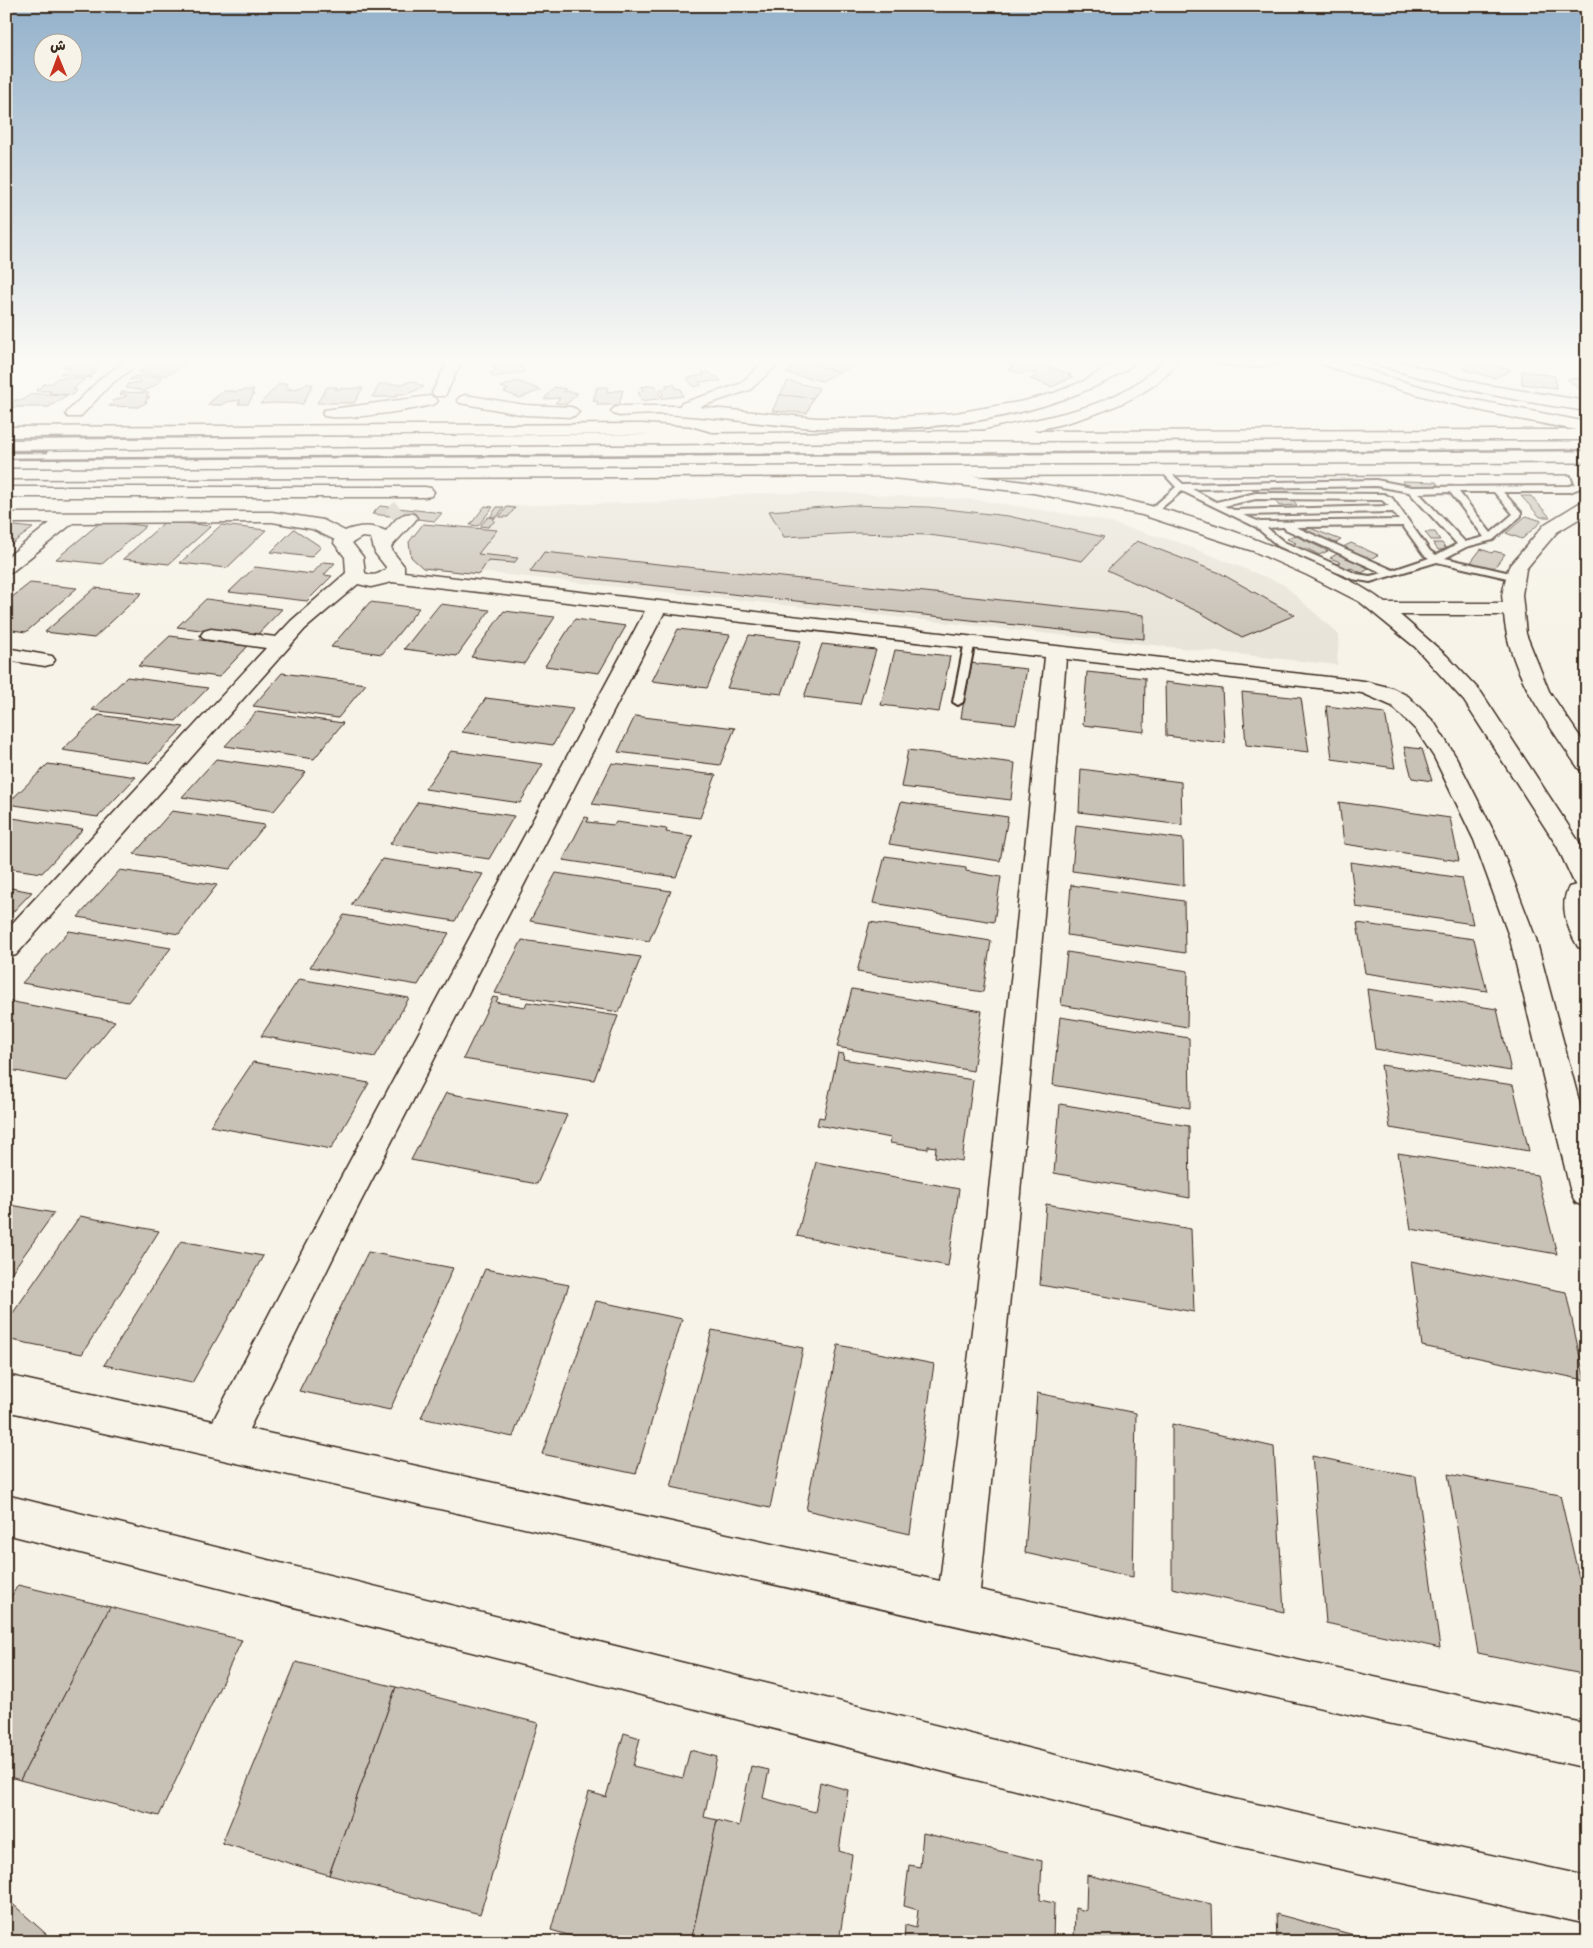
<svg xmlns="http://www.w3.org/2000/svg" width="1593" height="1948" viewBox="0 0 1593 1948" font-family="'Indie Flower','Playpen Sans Arabic',sans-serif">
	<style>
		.built { fill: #e9e4d9 }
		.building { fill: #c8c1b6; stroke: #3b2a1e }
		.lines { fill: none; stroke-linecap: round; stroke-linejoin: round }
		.minor-tunnel { stroke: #d1cbc0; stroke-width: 16; stroke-dasharray: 16 8; stroke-linecap: butt }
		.service-casing { stroke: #3b2a1e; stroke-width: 4 }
		.minor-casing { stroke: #3b2a1e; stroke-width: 3 }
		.tertiary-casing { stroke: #3b2a1e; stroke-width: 3 }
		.secondary-casing { stroke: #3b2a1e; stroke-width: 3 }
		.service { fill: #f7f3e8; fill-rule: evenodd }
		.minor { fill: #f7f3e8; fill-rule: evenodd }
		.tertiary { fill: #f7f3e8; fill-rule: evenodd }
		.secondary { fill: #f7f3e8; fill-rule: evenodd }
		.rail { stroke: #3b2a1e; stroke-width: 2.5 }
	</style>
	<rect width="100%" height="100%" fill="#f7f3e8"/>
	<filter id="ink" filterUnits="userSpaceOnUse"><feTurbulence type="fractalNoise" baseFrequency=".02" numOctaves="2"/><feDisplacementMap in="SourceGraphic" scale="10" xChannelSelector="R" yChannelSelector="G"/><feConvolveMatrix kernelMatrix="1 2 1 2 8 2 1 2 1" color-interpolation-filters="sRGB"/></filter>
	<g filter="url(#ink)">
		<polygon class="built" points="754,493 843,493 978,500 1097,519 1177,542 1283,584 1339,635 1337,665 435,567 502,506 672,502"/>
		<g class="building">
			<polygon points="161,360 186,363 173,372 162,376 138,372"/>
			<polygon points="808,360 856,360 862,363 838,372 806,361"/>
			<polygon points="1015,360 1036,360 1043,363 1040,364 1071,374 1068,375 1073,377 1052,387 1030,379 1038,375 1027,371 1021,374 1008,369 1014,367 1006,364"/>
			<polygon points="1478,360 1480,360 1511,370 1494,378 1463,369"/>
			<polygon points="78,361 99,363 93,367 98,368 92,372 95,373 88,376 92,377 91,378 60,374 71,367 63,367 71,362"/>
			<polygon points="806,361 838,372 822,381 786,373"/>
			<polygon points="518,362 525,372 493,377 490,373 496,372 492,366"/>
			<polygon points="1522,371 1555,376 1556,388 1522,384"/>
			<polygon points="710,372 715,377 718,377 721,381 699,382 702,385 694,387 687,378 704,375 702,373"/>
			<polygon points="135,376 148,376 162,378 156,385 145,391 126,388 127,384 140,382 138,379 129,380"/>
			<polygon points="58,378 73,378 85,379 73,389 77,390 72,395 49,393 51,391 36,391 44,384 52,383"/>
			<polygon points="1587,378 1587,392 1583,392 1567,379"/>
			<polygon points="412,381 424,387 407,394 397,394 396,397 372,397 380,384 402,384"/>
			<polygon points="517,381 541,390 520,398 504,392 508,390 501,387"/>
			<polygon points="788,381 819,388 813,398 780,395"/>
			<polygon points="288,383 285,388 290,388 289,390 302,387 305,384 313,384 303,404 275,403 260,404 279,384"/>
			<polygon points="674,384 676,388 681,389 683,396 640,401 642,398 638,393 643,390 640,387 655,385 661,397 663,395 660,389 666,389 666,385"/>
			<polygon points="327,387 337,387 335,389 363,388 354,403 317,403"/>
			<polygon points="554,387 566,389 563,391 578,393 567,404 555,403 560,398 544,399"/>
			<polygon points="597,387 608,387 607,392 623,390 619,405 597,405 598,402 593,401"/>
			<polygon points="244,390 254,390 251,394 254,394 248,404 238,404 241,400 226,402 222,405 207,405 223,391 235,391 235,392"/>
			<polygon points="122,392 149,393 146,397 150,397 145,401 147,402 138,407 109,406 114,403 112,401 127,396 124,394 120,395"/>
			<polygon points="31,394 47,394 67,395 49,407 9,407 15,400 23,400"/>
			<polygon points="780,395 813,398 807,413 772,411"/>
			<polygon points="1402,481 1436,482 1440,487 1406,487"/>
			<polygon points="1285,487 1289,494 1271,494 1267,488"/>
			<polygon points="1521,496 1531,496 1550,517 1540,517"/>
			<polygon points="1275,500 1293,500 1297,505 1279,506"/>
			<polygon points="851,505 928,507 1008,516 1104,537 1082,561 1002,545 929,535 857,533 784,537 769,511"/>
			<polygon points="380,506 416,510 442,513 435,521 372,514"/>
			<polygon points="485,506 493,507 478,526 470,525"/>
			<polygon points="497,507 504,507 497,517 490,517"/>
			<polygon points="507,507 515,508 508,517 499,517"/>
			<polygon points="1526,516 1542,521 1522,539 1506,533"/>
			<polygon points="488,517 495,518 493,520 495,521 488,527 480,526"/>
			<polygon points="102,521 146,526 102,564 56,559"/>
			<polygon points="166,521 211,526 169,564 123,559"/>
			<polygon points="423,524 497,530 478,554 518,558 514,563 488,561 479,574 423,568 411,557 409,542"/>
			<polygon points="6,525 33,528 6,548"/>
			<polygon points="221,525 266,530 227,568 180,563"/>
			<polygon points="1310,528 1341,540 1334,544 1303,531"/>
			<polygon points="294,529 321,547 311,557 271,552"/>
			<polygon points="1425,532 1435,532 1440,540 1431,540"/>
			<polygon points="1294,535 1328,551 1319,555 1306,548 1302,550 1292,545 1296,543 1287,539"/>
			<polygon points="1137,541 1220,573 1295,615 1242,637 1201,613 1107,570"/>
			<polygon points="1351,543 1378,555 1370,559 1343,547"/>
			<polygon points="1433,543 1442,543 1447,550 1438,550"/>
			<polygon points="1481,549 1492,553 1494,551 1505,554 1493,569 1471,562"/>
			<polygon points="544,552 1144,615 1144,639 530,572"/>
			<polygon points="1337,554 1370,568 1362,573 1351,568 1348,570 1335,565 1340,562 1330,558"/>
			<polygon points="323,562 335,563 324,575 332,576 307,601 229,592 255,567 312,574"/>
			<polygon points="30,583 77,588 26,632 6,629 6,602"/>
			<polygon points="95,588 142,593 94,638 45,632"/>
			<polygon points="206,599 282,609 255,637 177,627"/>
			<polygon points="370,602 419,608 382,654 331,647"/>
			<polygon points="440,604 490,610 457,656 404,649"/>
			<polygon points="504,611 555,617 524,664 471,657"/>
			<polygon points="575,619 626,626 599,673 545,666"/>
			<polygon points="678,629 730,635 707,688 652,681"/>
			<polygon points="749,635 801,641 782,694 727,688"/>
			<polygon points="170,636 248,646 219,677 138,666"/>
			<polygon points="822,644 876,650 860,704 804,697"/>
			<polygon points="895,650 950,656 939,712 881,705"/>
			<polygon points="970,663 1027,669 1016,724 961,718"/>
			<polygon points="1087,672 1145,678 1144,732 1083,725"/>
			<polygon points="282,673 366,684 338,718 253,706"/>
			<polygon points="127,677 208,688 176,721 92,710"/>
			<polygon points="1165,682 1222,689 1225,743 1166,736"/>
			<polygon points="1242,692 1301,698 1309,752 1246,745"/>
			<polygon points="486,698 573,709 553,745 462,732"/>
			<polygon points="1326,706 1385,713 1395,768 1332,759"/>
			<polygon points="257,711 343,723 314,759 225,746"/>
			<polygon points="99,715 184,727 149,763 62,750"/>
			<polygon points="635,716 735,728 720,765 618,752"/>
			<polygon points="1404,747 1422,749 1432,781 1412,778"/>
			<polygon points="908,750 1015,763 1011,800 901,787"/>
			<polygon points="451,751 543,764 520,803 425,789"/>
			<polygon points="216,759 306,772 274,811 182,797"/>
			<polygon points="612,763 716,775 700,818 592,804"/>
			<polygon points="48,764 136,777 98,817 7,804"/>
			<polygon points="1081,769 1181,782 1182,825 1079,812"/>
			<polygon points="418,802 514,816 489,859 390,844"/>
			<polygon points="901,802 1008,817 1000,861 889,844"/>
			<polygon points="1339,802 1450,818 1459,861 1344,844"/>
			<polygon points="172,811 265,825 230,869 134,854"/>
			<polygon points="6,817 83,829 42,873 6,868"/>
			<polygon points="585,817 589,818 587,822 614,825 616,822 667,829 666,832 693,836 676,877 563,860"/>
			<polygon points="1076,825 1183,839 1184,886 1072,871"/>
			<polygon points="885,856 966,868 966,871 1001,877 994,922 873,903"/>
			<polygon points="382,859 483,874 455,921 351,905"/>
			<polygon points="1350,862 1462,878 1473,924 1356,907"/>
			<polygon points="120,870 217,885 179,934 78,917"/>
			<polygon points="556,873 671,891 649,941 530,921"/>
			<polygon points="1071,885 1184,901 1185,953 1067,935"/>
			<polygon points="6,887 32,892 6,919"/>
			<polygon points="344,915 449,933 418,985 310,967"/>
			<polygon points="870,922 991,941 983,992 857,972"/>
			<polygon points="1357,923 1474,939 1487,991 1365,973"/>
			<polygon points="69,931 171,948 128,1002 22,983"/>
			<polygon points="522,940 641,957 619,1012 495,993"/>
			<polygon points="1067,952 1188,971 1187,1027 1061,1005"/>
			<polygon points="299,979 409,998 375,1057 261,1036"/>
			<polygon points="852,989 982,1011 973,1071 837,1047"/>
			<polygon points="1367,989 1497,1009 1511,1071 1375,1049"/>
			<polygon points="493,997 498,998 496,1002 525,1007 527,1002 618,1016 594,1080 463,1059"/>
			<polygon points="8,1001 115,1021 67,1081 6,1069"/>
			<polygon points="1060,1017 1189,1038 1190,1108 1053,1085"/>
			<polygon points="838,1053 844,1054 843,1059 973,1080 962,1161 935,1157 936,1147 928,1146 928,1149 890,1143 891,1138 817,1125 819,1117 824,1118"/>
			<polygon points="253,1062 369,1083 331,1149 210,1126"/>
			<polygon points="1381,1065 1513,1085 1529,1151 1390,1128"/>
			<polygon points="446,1093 567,1115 537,1184 411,1160"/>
			<polygon points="1060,1104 1189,1126 1190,1198 1054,1173"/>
			<polygon points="1398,1153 1537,1175 1557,1254 1411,1229"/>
			<polygon points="816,1162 959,1189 948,1266 797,1236"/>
			<polygon points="6,1204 54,1213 6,1280"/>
			<polygon points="1046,1204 1191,1229 1194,1312 1040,1285"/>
			<polygon points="80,1216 159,1231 82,1354 6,1339 6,1323"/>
			<polygon points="181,1241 263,1256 192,1383 104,1365"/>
			<polygon points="368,1252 453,1268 390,1410 299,1391"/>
			<polygon points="1411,1261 1566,1292 1585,1380 1422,1346"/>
			<polygon points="485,1269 569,1285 513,1437 421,1418"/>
			<polygon points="596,1301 682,1319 636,1474 542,1454"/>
			<polygon points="712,1330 803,1348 770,1508 671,1487"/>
			<polygon points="838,1345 934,1364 910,1534 806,1510"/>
			<polygon points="1037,1393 1136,1413 1133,1577 1025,1553"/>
			<polygon points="1172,1424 1274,1447 1284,1612 1172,1588"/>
			<polygon points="1312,1456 1416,1477 1440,1648 1326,1623"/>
			<polygon points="1448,1474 1560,1495 1587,1612 1587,1675 1478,1653"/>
			<polygon points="18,1585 110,1607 20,1780 6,1776 6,1605"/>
			<polygon points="110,1607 242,1640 159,1816 20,1780"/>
			<polygon points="296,1662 396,1687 329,1875 222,1843"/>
			<polygon points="396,1687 538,1723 480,1914 329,1875"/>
			<polygon points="624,1733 640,1738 633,1766 683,1778 690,1750 717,1757 704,1817 717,1820 691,1942 591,1942 551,1930 589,1792 606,1797"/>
			<polygon points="751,1766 769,1770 763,1798 815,1812 820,1782 848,1790 839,1851 852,1855 839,1942 691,1942 717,1820 739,1826"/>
			<polygon points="923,1833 1042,1861 1040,1900 1054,1903 1053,1942 904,1942 905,1925 916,1928 918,1910 904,1906 909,1865 920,1867"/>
			<polygon points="1087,1875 1211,1904 1212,1942 1074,1942 1075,1908 1086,1911"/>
			<polygon points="6,1898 55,1942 6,1942"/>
			<polygon points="1276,1914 1380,1942 1277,1942"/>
		</g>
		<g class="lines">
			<polyline class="minor-tunnel" points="390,516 400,508"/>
			<g class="service-casing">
				<g id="service">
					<path d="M1574 467 1578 470 1584 485 1583 487 1570 492H1503L1521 512V516L1493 540 1466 547 1445 558 1519 575V579L1516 580 1437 562 1370 582 1352 579 1278 546 1256 527 1182 491 1154 514 1151 515 1147 512 1176 487 1162 472 1166 469 1183 484 1376 480 1412 487 1569 486 1575 484 1570 470ZM1376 486 1409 492 1457 544 1436 555 1430 551 1392 498 1384 494 1256 493 1216 502 1192 489ZM1450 492 1484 537 1465 542 1419 493ZM1459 492H1494L1513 514 1491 533ZM1256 499 1382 500 1389 506 1234 510 1224 506ZM1393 512 1399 520 1260 522 1243 515ZM1403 526 1424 555 1429 558 1393 570 1296 527ZM1284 527 1285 529 1383 573 1370 576 1357 574 1284 542 1267 528Z"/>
					<polygon points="970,638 975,641 963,702 958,705 953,702 965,641"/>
				</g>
			</g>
			<g class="minor-casing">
				<g id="minor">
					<polygon points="127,360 144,360 111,384 80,417 68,417 66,414 68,411 101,378"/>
					<polygon points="448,360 462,360 445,396 435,396 432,393"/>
					<path d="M766 360H782L750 390 699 407 817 418H884L956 413 1024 401 1054 393 1084 381 1118 360H1136C1125 375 1094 387 1077 394 997 426 901 432 816 428 764 425 713 416 661 414 647 414 633 415 619 416L614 414 611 411 614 408 619 406H679L682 403 740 384Z"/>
					<path d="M1370 360H1393L1480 384 1587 401V411C1513 401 1442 386 1372 363Z"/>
					<polygon points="465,395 525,405 571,407 576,409 579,412 576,415 571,417 525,415 460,403 457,400 460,397"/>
					<path d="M430 396 435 398 438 401 435 404C413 410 345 421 324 416L322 413 324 410Z"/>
					<polygon points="641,424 689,427 720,436 722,439 720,442 714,444 688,437 641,434 6,437 6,427"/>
					<polygon points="6,487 425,487 431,488 434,492 431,496 425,497 6,497"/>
					<path d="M272 512 323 520 345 531C359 525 372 525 386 531 394 522 400 511 414 514L417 518 414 522 391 547 393 552 404 566V572L1364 681 1392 688 1408 696 1434 722 1456 757 1498 840 1536 939 1587 1131V1207L1576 1203 1571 1193 1510 939 1474 840 1434 757 1417 731 1392 706 1362 693 1066 659 1017 1228 980 1590 1587 1724V1768L6 1411V1375L213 1421 337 1185 645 611 392 582 371 587 358 584 305 629 16 955 6 958V930L266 648 204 639 201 635 204 631 211 629 276 637 291 621 346 573 345 557 334 543 335 540 312 529 272 522 73 523 13 571 6 573V558L50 523H6V513ZM362 537 371 538 375 553 386 567V569C379 574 373 577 365 573L363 557 352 543ZM664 613 1045 657 985 1228 940 1581 249 1429 359 1205Z"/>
					<polygon points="6,648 52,656 55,660 52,664 45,666 6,660"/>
					<path d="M1587 882V950L1578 947C1568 930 1558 905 1569 887Z"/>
					<polygon points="6,1495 1233,1799 1587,1876 1587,1924 1233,1845 6,1534"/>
				</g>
			</g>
			<g class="tertiary-casing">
				<g id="tertiary">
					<path d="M1164 360H1179C1150 404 1066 425 1017 434 1004 437 988 443 975 439L973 436 975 433C1040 416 1115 413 1164 360Z"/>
					<path d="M1213 360H1285C1277 369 1221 369 1213 360Z"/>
					<path d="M1317 360H1339L1394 379 1455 396 1587 422V432C1495 416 1406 395 1319 363Z"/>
					<path d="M889 468C937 473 985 476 1032 483 1123 495 1215 520 1298 557 1328 570 1360 583 1385 603H1503L1502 595 1508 569 1510 565 1545 524 1581 502 1587 501V514L1557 532 1540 552 1526 569 1522 595 1526 634 1549 691 1587 747V771L1579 769C1547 722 1509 674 1504 615H1400L1447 656 1481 692 1581 845 1587 857V894L1578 891 1557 846 1464 701 1415 647 1360 602 1307 575 1253 551 1142 515 1033 493 883 477 881 473 883 469Z"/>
				</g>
			</g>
			<g class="secondary-casing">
				<g id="secondary">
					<polygon points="1587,430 1587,440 981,441 6,450 6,440 981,431"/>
					<polygon points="1587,464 1587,474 6,479 6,469"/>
				</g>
			</g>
			<use href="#service" class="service"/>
			<use href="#minor" class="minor"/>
			<use href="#tertiary" class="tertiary"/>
			<use href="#secondary" class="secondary"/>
			<g class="rail">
				<polyline points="6,452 47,452"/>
				<polyline points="6,459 1587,450"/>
			</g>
		</g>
	</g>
	<linearGradient id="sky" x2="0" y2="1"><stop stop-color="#93b1cb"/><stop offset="0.57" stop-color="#fbfaf5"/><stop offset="1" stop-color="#fbfaf5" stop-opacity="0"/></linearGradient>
	<rect width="1593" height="633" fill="url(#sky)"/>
	<rect width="1593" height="1948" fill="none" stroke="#f7f3e8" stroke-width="25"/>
	<rect x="12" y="12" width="1568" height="1923" fill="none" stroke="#3b2a1e" stroke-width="2" filter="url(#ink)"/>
	<g transform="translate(58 58) rotate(359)"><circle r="24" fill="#f7f3e8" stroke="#aca397"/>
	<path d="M0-4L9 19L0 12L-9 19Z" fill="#c8321e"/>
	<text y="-8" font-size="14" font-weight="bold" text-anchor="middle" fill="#3b2a1e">ش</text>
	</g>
</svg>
